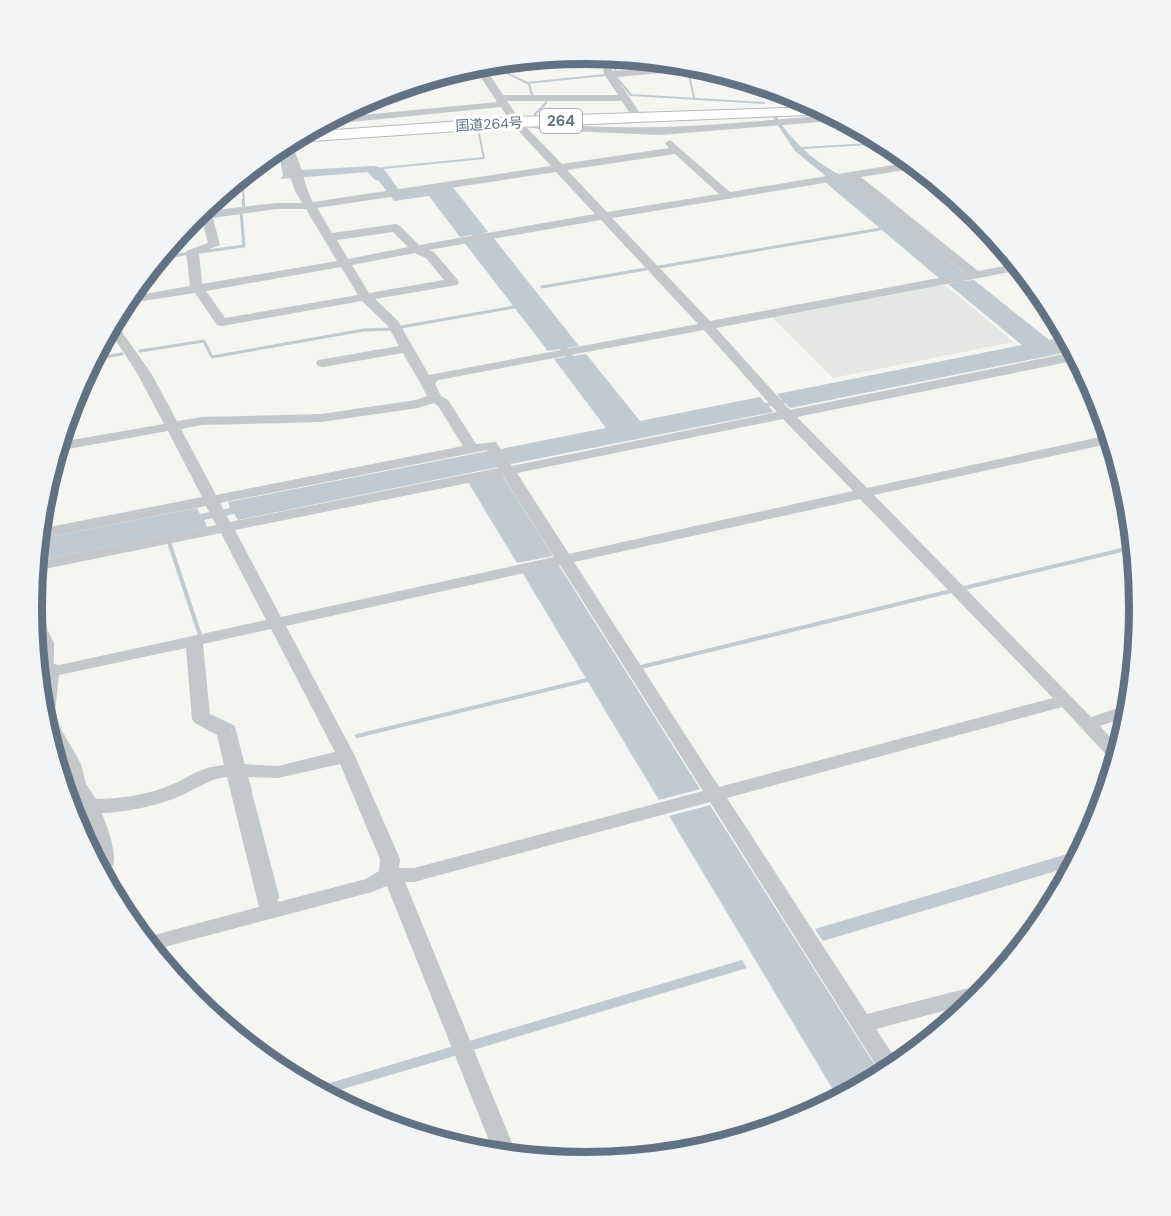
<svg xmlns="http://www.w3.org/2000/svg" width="1171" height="1216" viewBox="0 0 1171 1216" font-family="'DM Sans','Noto Sans JP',sans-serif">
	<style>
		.built { fill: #e5e7e4 }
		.water { fill: #c0cad0 }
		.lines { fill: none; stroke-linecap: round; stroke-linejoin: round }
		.stream-far3 { stroke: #c0cad0; stroke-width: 2 }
		.stream-far2 { stroke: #c0cad0; stroke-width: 3 }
		.stream-far1 { stroke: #c0cad0; stroke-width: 4 }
		.stream { stroke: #c0cad0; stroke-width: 4.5 }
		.highway-casing { stroke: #b6b9bd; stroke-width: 2 }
		.minor { fill: #c4c8cb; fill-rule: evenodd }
		.highway { fill: #fff; fill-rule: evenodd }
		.labels { text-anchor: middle; stroke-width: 6; stroke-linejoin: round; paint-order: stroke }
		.far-street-label { font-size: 14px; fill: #617285; stroke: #fff }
		.shield { fill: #fff; stroke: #909caa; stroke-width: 1.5 }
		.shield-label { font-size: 15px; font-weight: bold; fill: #617285 }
		.rim { fill: none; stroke: #617285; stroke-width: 8 }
	</style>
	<rect width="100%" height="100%" fill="#f5f5f1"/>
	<polygon class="built" points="945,285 1014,342 833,378 772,317"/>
	<g class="water">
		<path d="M771 115H776C787 138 825 172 849 178L966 274 957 276 963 281 974 280 1049 340 1066 337 1073 351 790 408 785 403 769 406 773 412 511 464 508 460 495 462 498 467 238 520 234 514 204 520 207 527 36 561 38 539 197 508 200 514 230 508 228 502 488 451 491 456 504 454 501 449 606 428 554 359 566 357 560 349 548 351 463 241 474 238 472 235 460 237 429 196 394 201 379 181 374 179 368 172 281 179 283 175 280 159 269 155 281 146 287 164 286 167 300 170 374 166 383 168 399 190 452 186 488 232 477 235 480 238 492 236 579 346 567 348 573 356 586 354 640 421 760 397 765 403 782 400 777 394 1022 345 948 284 958 282 940 279 825 182 827 177 795 151Z"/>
		<polygon points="502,475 553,556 517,563 468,482"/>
		<polygon points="558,564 700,789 659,800 522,572"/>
		<polygon points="710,805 881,1075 838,1098 669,816"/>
		<polygon points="1081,850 1073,866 823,941 815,929"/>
		<polygon points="742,960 747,968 473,1050 469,1041"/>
		<polygon points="454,1046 458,1055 326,1094 313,1088"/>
	</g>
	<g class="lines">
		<g class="stream-far3">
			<polyline points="612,57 616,72"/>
			<polyline points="499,69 529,84 532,95"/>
			<polyline points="688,71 694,98"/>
			<polyline points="617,78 631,95 764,103"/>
			<polyline points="527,83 605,75"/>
			<polyline points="535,118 535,114 546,103 546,98"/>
			<polyline points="803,148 886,143"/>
			<polyline points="383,168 484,158 479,134 482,127"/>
			<polyline points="242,177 244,202"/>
		</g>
		<g class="stream-far2">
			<polyline points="242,208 244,208 243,200"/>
			<polyline points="200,252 244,246 241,212"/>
			<polyline points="160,258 185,254"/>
			<polyline points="659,267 880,229"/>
			<polyline points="542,287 646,269"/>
			<polyline points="401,327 514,307"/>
			<polyline points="140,351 204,341 212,357 364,330 391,329"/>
			<polyline points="93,359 122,354"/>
		</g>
		<g class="stream-far1">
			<polyline points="169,542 200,635"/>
			<polyline points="964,588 1134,547"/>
			<polyline points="637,668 951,591"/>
			<polyline points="210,716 233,727 243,766"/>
			<polyline points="357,736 587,680"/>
			<polyline points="246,776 250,791"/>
		</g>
		<g class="stream">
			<polyline points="249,790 277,897"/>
			<polyline points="71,810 77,809"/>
		</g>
		<g class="highway-casing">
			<polygon id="highway" points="817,107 831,114 516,127 297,142 291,140 307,132 516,117"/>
		</g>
		<path class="minor" d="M589 54 609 56 604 59 516 66 487 71 503 95H618L604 74 603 63H609L613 71 697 66 709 69 616 77 643 118 638 121 634 120 622 101H507L519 119C624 136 729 123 833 115L843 120 660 135 547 130 526 127 562 164 669 148 665 143 670 140 730 192 911 162 918 168 861 177 978 271 1016 264 1021 270 716 328 790 410 1074 352 1078 360 797 417 867 488 1109 435 1112 443 874 495 1091 717 1130 704 1129 716 1100 726 1119 747 1115 762 1111 760 1062 707 727 798 867 1014 984 984 989 985 973 1003 876 1029 899 1064 882 1075 710 802 414 882H405L517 1155 494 1153 387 886 372 892 153 950 143 938 259 907 227 777C208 779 197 789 180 796 160 805 123 813 102 813 107 828 125 867 104 877L94 858 95 853 81 806 68 784 63 764 50 741 42 716 40 691 42 674H38V643L34 637 32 608 33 593 38 595 48 631 54 643V664L59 665 266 620 221 533 35 571 36 561 216 525 206 506 38 539 39 529 202 497 168 431 57 451 60 442 164 424 137 373 109 330 114 321 151 373 177 421 202 417 321 414 416 400 427 396C420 381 411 368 403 353L323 367 318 366 316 363 318 360 399 346 388 326 362 301 222 326 217 325 195 293 123 304 128 297 190 286 186 251 208 243 201 217 197 214 203 208 208 211 276 203H302L295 191 280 146 288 142C301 155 303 185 313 202L551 166 512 124 501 107 341 123 330 119 338 115 342 117 497 102 478 73 434 81 430 79 475 68 474 66 482 64 484 66ZM675 154 719 194 607 212 567 170ZM556 172 595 214 419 245 400 226 396 224 332 233 317 208ZM849 179 965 273 710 321 612 218ZM276 209H306L337 261 202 284 199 253 220 245 213 218ZM601 220 698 324 429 375 398 321 375 299 457 285 459 282 457 279 434 252 429 250ZM393 232 408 247 348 259 337 240ZM415 253 426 258 444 280 369 293 352 265ZM341 267 358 295 225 318 206 291ZM704 330 777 412 512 466 496 442 476 444 448 400 441 396 435 384 438 380ZM434 403 438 406 463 446 216 495 181 429 202 425 321 422 418 408ZM783 419 853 491 569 554 517 473ZM487 450 498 468 230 522 220 503ZM503 476 554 557 281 617 235 530ZM860 499 1053 698 719 787 574 562ZM560 565 703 791 414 868H399L400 859 355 756 286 626ZM271 629 335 752 278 766 242 764 231 728 210 716 203 644ZM186 648 192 719 195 723 217 735 224 765C195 768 191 778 166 787 145 795 119 799 96 799L86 784 81 764 61 729 55 712 59 675ZM340 764 380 859 379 871 366 879 278 902 245 777 278 778Z"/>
		<use href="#highway" class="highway"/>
	</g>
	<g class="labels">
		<g class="far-street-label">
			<text transform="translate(489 124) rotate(-3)" y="5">国道264号</text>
		</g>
		<rect class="shield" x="540" y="109" width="42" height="24" rx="4.5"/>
		<g class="shield-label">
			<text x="561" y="126">264</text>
		</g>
	</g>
	<path d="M0 0H1171V1216H0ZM585 64H586A543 543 0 0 1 1129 607V609A543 543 0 0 1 586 1152H585A543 543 0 0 1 42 609V607A543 543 0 0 1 585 64Z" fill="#f2f4f5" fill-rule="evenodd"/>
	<path class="rim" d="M585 64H586A543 543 0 0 1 1129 607V609A543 543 0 0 1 586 1152H585A543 543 0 0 1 42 609V607A543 543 0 0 1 585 64Z"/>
</svg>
